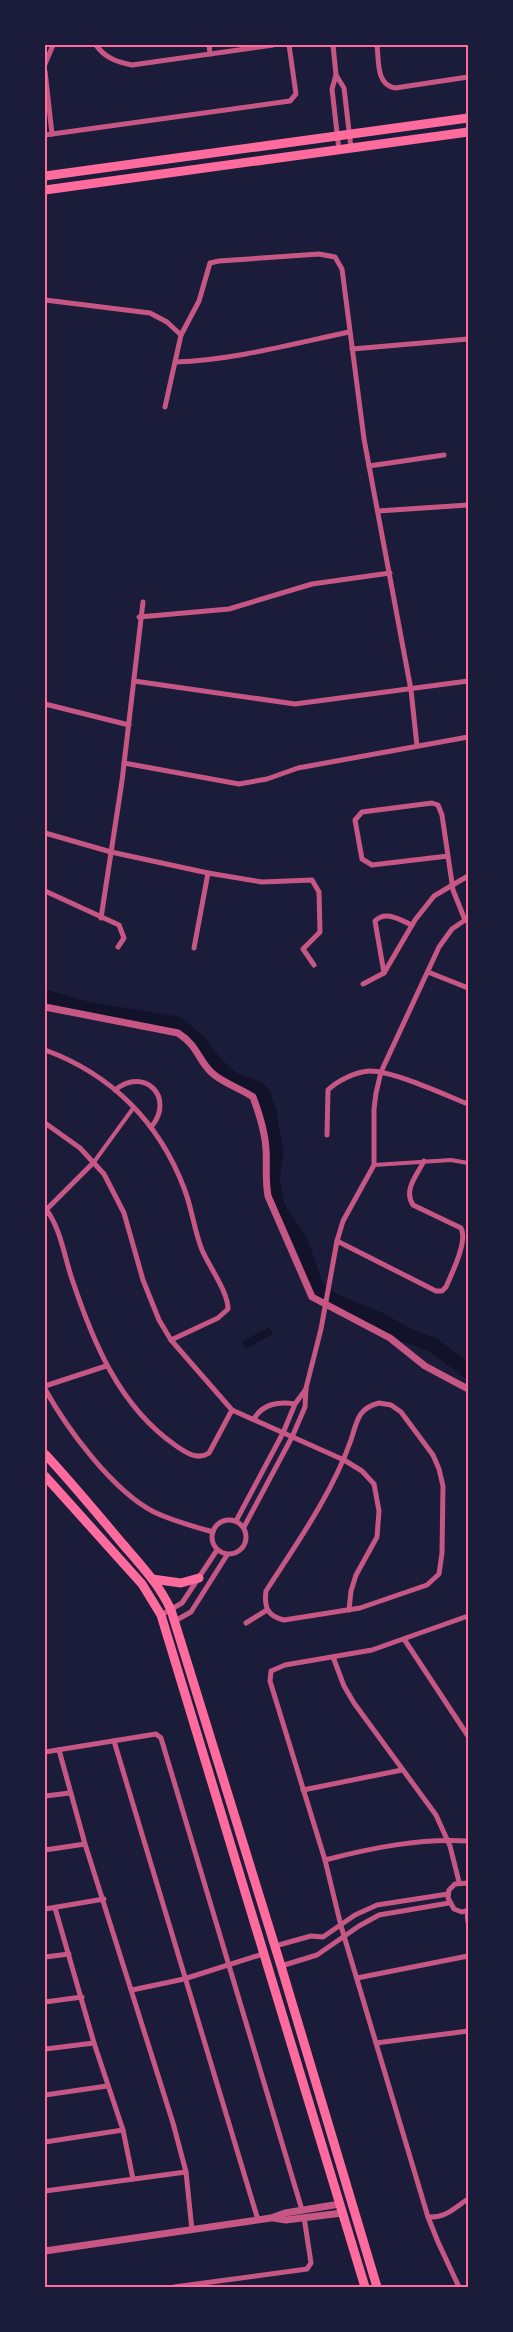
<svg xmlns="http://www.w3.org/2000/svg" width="513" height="2332" viewBox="0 0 513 2332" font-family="Lato,sans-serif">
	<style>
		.water { fill: #12122b }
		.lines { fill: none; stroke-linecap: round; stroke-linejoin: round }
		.river { stroke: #12122b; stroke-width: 15 }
		.pedestrian { stroke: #c65784; stroke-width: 4 }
		.minor { stroke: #c65784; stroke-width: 5 }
		.tertiary { stroke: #c65784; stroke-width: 7 }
		.primary { stroke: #ff6b9d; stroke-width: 9 }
		.neatline { fill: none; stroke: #ff6b9d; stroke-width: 2 }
	</style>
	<rect width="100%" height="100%" fill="#1b1b3a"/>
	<polygon class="water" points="269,1327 273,1334 246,1349 242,1342"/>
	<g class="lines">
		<polyline class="river" points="45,997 86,1009 177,1024 197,1040 216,1065 232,1079 256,1088 263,1094 269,1112 276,1153 272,1179 277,1206 300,1241 317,1289 336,1302 382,1321 404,1334 433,1345 468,1371"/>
		<g class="pedestrian">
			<polyline points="94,1162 134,1107"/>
			<polyline points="374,1165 451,1160 468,1163"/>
		</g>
		<g class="minor">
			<path d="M96 45C105 58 117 62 132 65L273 45"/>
			<polyline points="209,45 210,54"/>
			<polyline points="333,45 336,75 344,88 351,148"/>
			<path d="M377 45C379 61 376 85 395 88L468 77"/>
			<polyline points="45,64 53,45"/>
			<polyline points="45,71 52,134"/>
			<polyline points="336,75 332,89 339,150"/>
			<polyline points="45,135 290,101 296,94 289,45"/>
			<polyline points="45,300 150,313 167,322 181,335 165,407"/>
			<polyline points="181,335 199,301 210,263 219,261 319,254 335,257 342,269 364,439 411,690 417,746"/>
			<polyline points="352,349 468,339"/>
			<path d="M175 362C234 360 292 344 349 332"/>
			<polyline points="369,466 444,455"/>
			<polyline points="378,511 468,505"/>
			<polyline points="139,617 229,609 312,584 390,573"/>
			<polyline points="134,681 295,704 468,681"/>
			<polyline points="45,704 129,725"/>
			<polyline points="124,763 239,784 267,779 298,768 468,737"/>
			<polyline points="45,833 111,852 208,873 262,882 312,880 319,892 320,932 303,949 314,965"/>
			<polyline points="448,856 372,865 362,859 355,820 362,812 432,803 438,805 442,815 453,890 465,920"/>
			<polyline points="45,891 119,925 124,938 118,947"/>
			<polyline points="101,918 122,781 143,602"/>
			<polyline points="194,948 208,873"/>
			<polyline points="428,972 468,988"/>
			<path d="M384 973 375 921C386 910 400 920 412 925"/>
			<polyline points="363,984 384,973 415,920 434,896 468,876"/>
			<path d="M45 1050C111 1074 159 1122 184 1188 192 1208 194 1230 202 1250 209 1266 228 1292 228 1309L218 1318 171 1340"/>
			<path d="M115 1090C144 1066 175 1097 152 1126"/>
			<polyline points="45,1123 80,1148 104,1174 124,1213 143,1280 159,1320 171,1340 232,1410 344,1460 362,1471 374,1484 379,1511 377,1537 356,1575 351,1591 349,1610"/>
			<path d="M327 1135 328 1090C337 1081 355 1072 369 1071 391 1070 445 1095 468 1104"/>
			<path d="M45 1208C61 1228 64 1256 72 1279 93 1342 119 1406 175 1445 185 1452 197 1461 209 1453L232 1410"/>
			<polyline points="45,1211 94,1162"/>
			<path d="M337 1241 436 1291H442L446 1287C452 1273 468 1241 461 1228L413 1205C403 1190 417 1175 424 1161"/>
			<polyline points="45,1386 106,1366"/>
			<path d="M45 1389C67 1429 113 1491 154 1512 173 1521 192 1526 213 1532"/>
			<path d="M379 1403 391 1405 401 1412 433 1455 439 1469 443 1486 442 1553 439 1574 427 1585 360 1608 284 1620C267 1616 264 1607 266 1591 297 1543 332 1494 351 1440 357 1421 358 1408 379 1403Z"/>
			<path d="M254 1419C262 1404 279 1401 295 1404"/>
			<circle cx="229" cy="1537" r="17"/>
			<polyline points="236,1521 283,1433 295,1404 306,1389"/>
			<polyline points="244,1527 292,1437 305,1407 306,1388 321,1329 337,1241 343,1221 374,1165 374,1109 376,1093 381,1072 439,947 452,929 468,918"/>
			<polyline points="161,1615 182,1603 217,1550"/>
			<polyline points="173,1622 191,1612 227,1555"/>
			<polyline points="246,1623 267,1610"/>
			<polyline points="404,1639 468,1736"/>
			<polyline points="333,1657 344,1686 354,1703 436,1815 450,1846 459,1882"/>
			<polyline points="114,1741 258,2220"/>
			<polyline points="59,1750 85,1844 173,2123 186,2172 192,2230"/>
			<polyline points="45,1752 156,1734 161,1738 302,2210"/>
			<polyline points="303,1790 402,1770"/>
			<polyline points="45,1796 70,1793"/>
			<polyline points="45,1850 85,1844"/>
			<path d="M325 1860C371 1848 420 1838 468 1841"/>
			<polyline points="468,1883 455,1884 449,1890 448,1898 454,1909 462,1912 468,1910"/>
			<polyline points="55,1908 94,2043 123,2130 133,2179"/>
			<polyline points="45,1909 104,1899"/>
			<polyline points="467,1911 468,1922"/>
			<polyline points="275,1946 311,1936 323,1937 355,1915 377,1905 448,1894"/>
			<polyline points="45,1957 69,1954"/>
			<polyline points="281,1966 317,1955 359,1926 379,1915 449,1903"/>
			<polyline points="357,1978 468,1956"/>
			<polyline points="132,1990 184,1979 263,1954"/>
			<polyline points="45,2002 82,1997"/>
			<polyline points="376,2043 468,2031"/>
			<polyline points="45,2049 94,2043"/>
			<polyline points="45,2095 107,2086"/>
			<polyline points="45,2142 123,2130"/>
			<polyline points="45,2191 186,2172"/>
			<path d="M428 2217C446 2218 454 2208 468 2199"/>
			<polyline points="174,2287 307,2269 311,2263 304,2217"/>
			<polyline points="459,2287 438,2242 428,2217 341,1926 325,1860 270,1681 271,1671 285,1665 372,1650 468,1616"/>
		</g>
		<g class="tertiary">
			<path d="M45 1007 178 1033C198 1046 197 1058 211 1072 222 1083 240 1088 253 1097 259 1113 265 1132 266 1149 267 1165 265 1180 268 1196L312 1297 390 1338 425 1366 468 1389"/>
			<polyline points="273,2218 286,2220 342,2213"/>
			<polyline points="45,2251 271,2218 285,2213 340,2204"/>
		</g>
		<g class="primary">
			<polyline points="45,176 468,118"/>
			<polyline points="45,190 468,132"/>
			<path d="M45 1454C71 1482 96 1512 121 1542 140 1564 159 1584 171 1610L281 1966 377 2287"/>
			<polyline points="45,1476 142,1584 161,1615 365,2287"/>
			<polyline points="152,1579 181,1583 199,1578"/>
		</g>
	</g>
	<rect width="513" height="2332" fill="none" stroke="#1b1b3a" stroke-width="92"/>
	<rect x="46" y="46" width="421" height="2240" class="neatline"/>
</svg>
